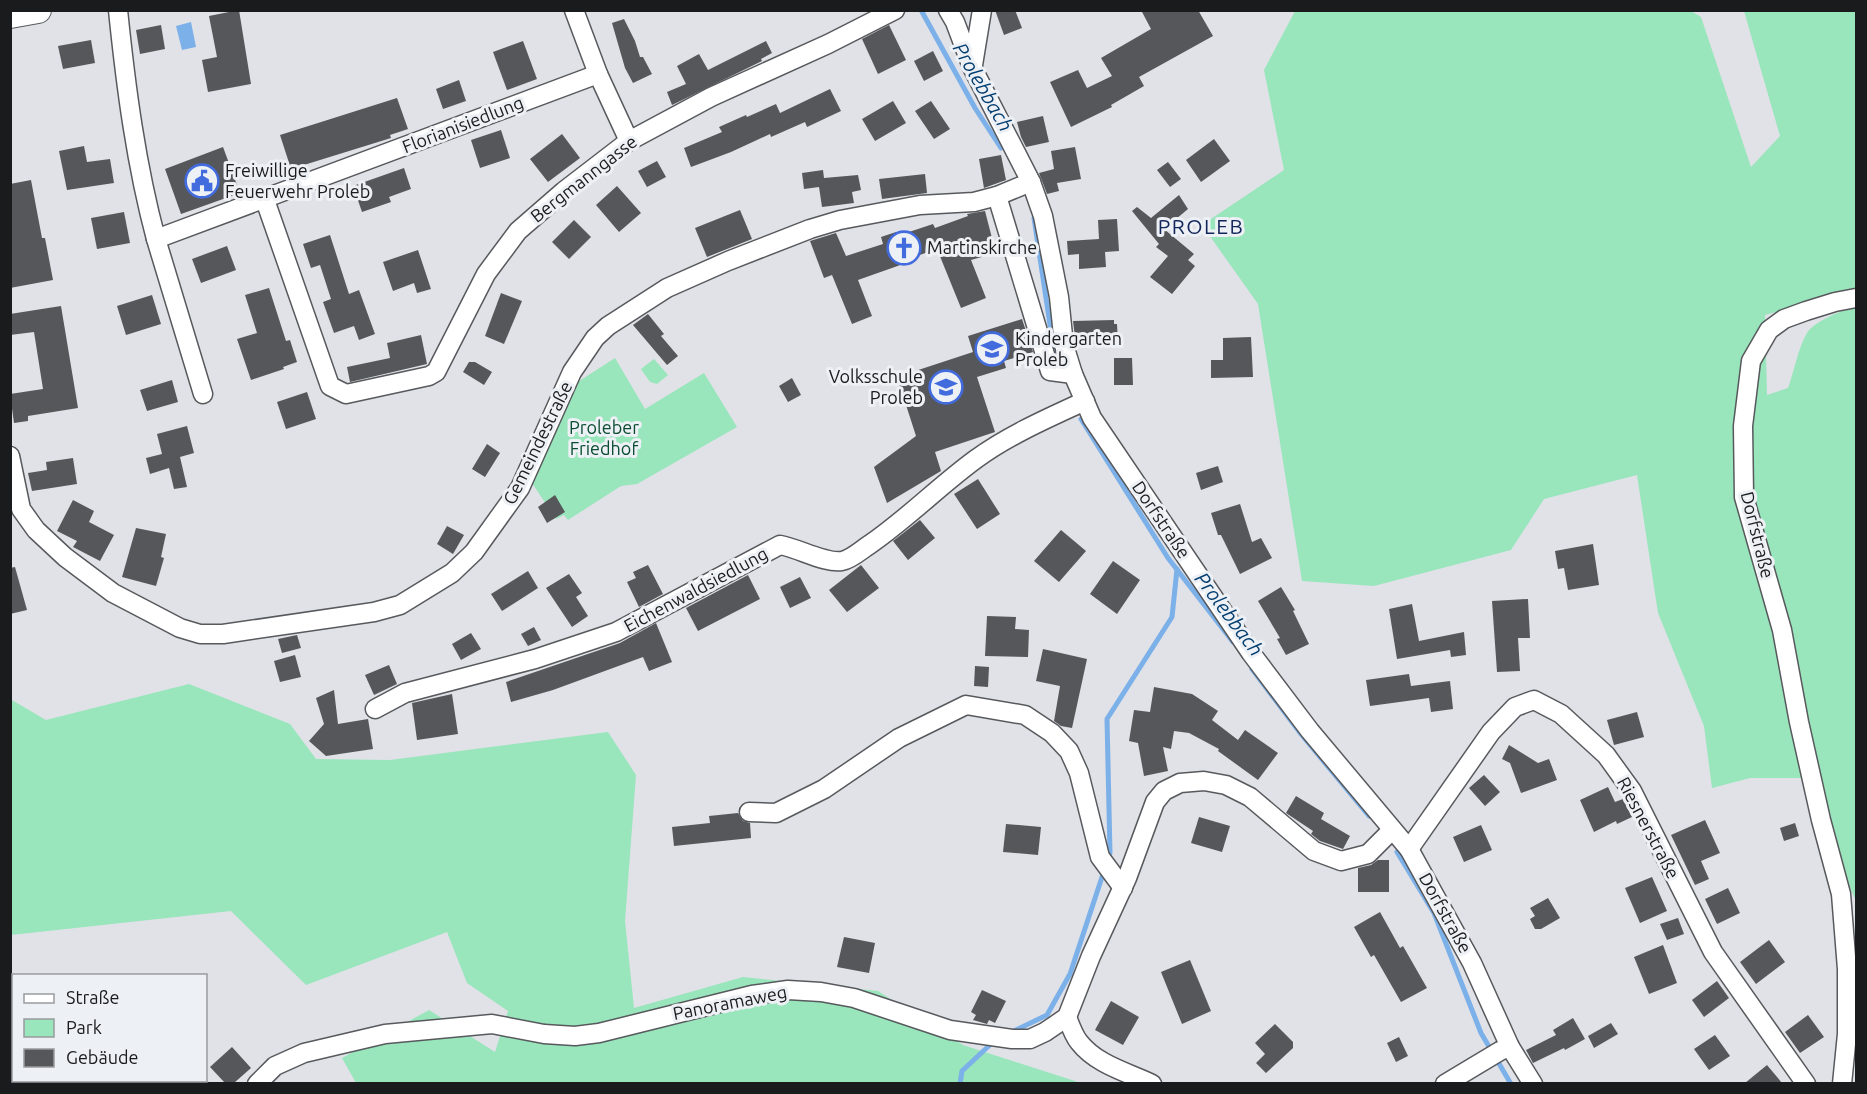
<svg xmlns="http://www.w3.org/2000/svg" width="1867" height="1094" viewBox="0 0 1867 1094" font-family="Ubuntu,sans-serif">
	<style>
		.green { fill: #99e5bc }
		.water { fill: #7cb0e9 }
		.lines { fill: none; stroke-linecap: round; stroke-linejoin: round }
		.stream { stroke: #7cb0e9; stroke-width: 5 }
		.building { fill: #55575b }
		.street-casing { stroke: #57595d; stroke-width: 21 }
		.secondary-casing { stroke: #57595d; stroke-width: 28 }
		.street { stroke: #fff; stroke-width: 18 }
		.secondary { stroke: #fff; stroke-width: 26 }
		.labels { text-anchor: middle; stroke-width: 6; stroke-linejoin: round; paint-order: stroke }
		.street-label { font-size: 18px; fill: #1a1b1d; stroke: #edf0f4 }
		.poi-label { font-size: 18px; fill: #1a1b1d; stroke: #edf0f4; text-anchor: start }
		.park-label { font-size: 18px; fill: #0b4d32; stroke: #edf0f4 }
		.water-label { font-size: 20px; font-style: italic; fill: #033e71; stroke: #edf0f4 }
		.quarter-label { font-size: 21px; letter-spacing: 1.5px; fill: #12255b; stroke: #edf0f4 }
	</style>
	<rect width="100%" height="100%" fill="#e0e2e7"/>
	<g class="green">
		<path d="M1295 11H1691L1701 17 1751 167 1780 136 1744 11H1856V291L1765 315 1767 395 1788 388C1794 372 1798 348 1807 333 1813 322 1844 309 1856 307V901L1843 872 1812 778H1750L1712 788 1704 726 1658 613 1637 475 1544 499 1511 550 1374 586 1302 581 1258 304 1202 225 1284 170 1264 70Z"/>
		<polygon points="615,358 645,409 704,373 737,427 637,484 621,486 568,520 564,515 556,519 530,480 570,387"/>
		<polygon points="654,359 668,375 657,384 650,382 641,369"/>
		<polygon points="189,684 290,724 316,759 390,760 608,732 636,775 625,921 634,1008 743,977 878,991 963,1045 1081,1083 356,1083 342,1058 429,1010 495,1052 508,1011 467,983 447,932 306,985 231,911 11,935 10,699 46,720"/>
		<polygon points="10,992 14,992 14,1080 196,1080 196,1083 11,1083"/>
	</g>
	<polygon class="water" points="191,22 196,47 182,50 176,26"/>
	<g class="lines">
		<g class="stream">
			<polyline points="921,10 975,108 1001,148"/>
			<polyline points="1034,218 1055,358"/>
			<polyline points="1081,419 1168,558 1233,642"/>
			<polyline points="1252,669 1301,734 1369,816"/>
			<polyline points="1397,852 1434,913 1481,1033 1511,1084"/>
			<polyline points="1108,859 1110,853 1107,719 1172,617 1177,569"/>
			<polyline points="1012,1032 1047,1015 1070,974 1104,871"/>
			<polyline points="960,1084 962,1071 993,1042"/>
		</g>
	</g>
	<g class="building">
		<polygon points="239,10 251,84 208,92 202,60 217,57 209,16"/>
		<polygon points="995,10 1015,10 1022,28 1004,35"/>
		<polygon points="1141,10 1198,10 1213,36 1139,77 1144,86 1111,105 1112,107 1071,127 1050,82 1078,70 1087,88 1112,76 1101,58 1151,29"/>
		<polygon points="624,19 635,41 640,57 643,57 652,74 633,83 625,68 612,23"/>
		<polygon points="161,25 165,49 140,54 136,30"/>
		<polygon points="889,25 906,60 878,74 862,39"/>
		<polygon points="91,40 95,63 63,69 58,46"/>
		<polygon points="523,41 537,79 507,90 493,52"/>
		<polygon points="766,41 772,53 761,59 762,61 672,105 667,92 686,84 677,66 699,54 708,70"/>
		<polygon points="933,51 943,71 924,81 914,61"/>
		<polygon points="459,80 466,101 443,109 436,89"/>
		<polygon points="830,89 841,111 807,127 805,122 771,137 770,134 731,152 691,167 684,148 722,132 719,127 746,115 747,117 776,104 780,113"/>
		<polygon points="397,98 408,129 390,135 391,138 291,169 280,135"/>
		<polygon points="893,101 906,123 875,141 862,119"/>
		<polygon points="931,101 950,129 934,139 915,111"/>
		<polygon points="1043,116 1049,142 1026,147 1021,137 1017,122"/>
		<polygon points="501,130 510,158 480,168 471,140"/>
		<polygon points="562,134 580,158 548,182 530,159"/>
		<polygon points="1214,139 1230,161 1201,182 1186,160"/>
		<polygon points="84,146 87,162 110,159 114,183 67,190 59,151"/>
		<polygon points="223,147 240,193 181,214 165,169"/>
		<polygon points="1075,147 1081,179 1057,183 1059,191 1047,194 1039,173 1054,169 1051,151"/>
		<polygon points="1001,155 1006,180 984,188 979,159"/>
		<polygon points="657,161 666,177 647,187 638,171"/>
		<polygon points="1168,162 1181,179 1170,187 1157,170"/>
		<polygon points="404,168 411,189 389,197 391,202 362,212 353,186"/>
		<polygon points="823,170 824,178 858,175 861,190 852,192 854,203 822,207 819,187 804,189 802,173"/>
		<polygon points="925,174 927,193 882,199 879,179"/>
		<polygon points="31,180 42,238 45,238 53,280 10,288 10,184"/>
		<polygon points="617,186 641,213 619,232 596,205"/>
		<polygon points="1179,195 1188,209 1164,229 1194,254 1188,260 1195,266 1172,294 1150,277 1168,256 1156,247 1159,244 1132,211 1137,207 1151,218"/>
		<polygon points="740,210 752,239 707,257 695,228"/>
		<polygon points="985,211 993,242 989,243 992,254 971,260 986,298 961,308 937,249 905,260 906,263 858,280 872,316 852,324 832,275 824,278 810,241 836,233 846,256 883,244 881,237 896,232 897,236 933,224 935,228 968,216 967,214"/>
		<polygon points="124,212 130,243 97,249 91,218"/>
		<polygon points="1117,219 1119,251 1105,252 1106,267 1079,269 1079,254 1068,255 1067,241 1099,239 1098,220"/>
		<polygon points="574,220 591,237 569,259 552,242"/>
		<polygon points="330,235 349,294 359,290 375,334 359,340 354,326 334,333 323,302 331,299 320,265 311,268 303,244"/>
		<polygon points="227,246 236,270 201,283 192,259"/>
		<polygon points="418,250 431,289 417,293 414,283 393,291 383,262"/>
		<polygon points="269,288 286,341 290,340 297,362 283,367 284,369 251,380 237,339 257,333 245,295"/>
		<polygon points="501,293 522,301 504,344 485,336"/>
		<polygon points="152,295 161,324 126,335 117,306"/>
		<polygon points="61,306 78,408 28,416 28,421 14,423 10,394 43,389 34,332 10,335 10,314"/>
		<polygon points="648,314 664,334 661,336 678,356 667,365 633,325"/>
		<polygon points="1022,319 1033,352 1004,361 1006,368 977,377 995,432 935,452 941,471 887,503 874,467 916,436 897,377 973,352 968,336"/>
		<polygon points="1114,320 1114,324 1117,324 1118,343 1076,345 1073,321"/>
		<polygon points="421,335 427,364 350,382 347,367 390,358 387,343"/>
		<polygon points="1251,337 1253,377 1211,378 1211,360 1223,360 1223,338"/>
		<polygon points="1114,358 1132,358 1133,385 1114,385"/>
		<polygon points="469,362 475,362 492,372 484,385 463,372"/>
		<polygon points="792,378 801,395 788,402 779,386"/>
		<polygon points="172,380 178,402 147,411 140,390"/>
		<polygon points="307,392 316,419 286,429 277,402"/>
		<polygon points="187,426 194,453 180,457 187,487 174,489 169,468 150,474 146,458 162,454 157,434"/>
		<polygon points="487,444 500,453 485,477 472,469"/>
		<polygon points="73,458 77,484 32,491 28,473 47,470 46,462"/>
		<polygon points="1218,466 1223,482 1201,490 1196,473"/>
		<polygon points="978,479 1000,514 977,529 954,494"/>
		<polygon points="555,495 565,512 547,523 538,507"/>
		<polygon points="73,500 94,511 89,522 114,535 100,561 73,547 77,541 57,531"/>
		<polygon points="1240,504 1252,542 1261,538 1272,558 1240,574 1221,535 1218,535 1211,513"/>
		<polygon points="920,520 935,538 908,560 893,541"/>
		<polygon points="447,526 464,535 453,554 437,544"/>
		<polygon points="136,528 166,534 161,557 164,558 156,586 122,577"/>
		<polygon points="1061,530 1086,551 1059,582 1034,561"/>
		<polygon points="1593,544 1599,585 1568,590 1564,568 1558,569 1555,551"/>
		<polygon points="1113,561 1140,580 1117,614 1090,594"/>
		<polygon points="648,565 663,594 639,607 627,582 636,578 633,572"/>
		<polygon points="861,565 879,588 847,612 829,590"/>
		<polygon points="15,567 27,610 10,614 10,568"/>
		<polygon points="528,571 538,588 502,611 491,594"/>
		<polygon points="569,574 582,593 576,597 588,616 572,627 546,588"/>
		<polygon points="748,575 760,599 698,631 686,608"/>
		<polygon points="800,577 811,598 790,608 780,587"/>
		<polygon points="1281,587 1295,610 1293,611 1309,644 1286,655 1277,639 1280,638 1258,601"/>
		<polygon points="1528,599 1530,638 1518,638 1520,671 1497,672 1492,601"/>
		<polygon points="1412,604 1419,641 1464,632 1466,655 1451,657 1450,650 1397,659 1389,609"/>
		<polygon points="987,616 1016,617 1015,629 1029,630 1028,657 985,656"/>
		<polygon points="656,623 672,662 649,671 643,657 553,690 511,702 506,682 620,643"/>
		<polygon points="534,627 541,640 528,646 521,634"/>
		<polygon points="471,633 481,649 461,660 452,644"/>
		<polygon points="297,635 301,648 282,653 278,639"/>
		<polygon points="1043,649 1087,659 1072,728 1061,726 1054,721 1060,686 1036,681"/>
		<polygon points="295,655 301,677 280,682 274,661"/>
		<polygon points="389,665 397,684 374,695 365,675"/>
		<polygon points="975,666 989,667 988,687 974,686"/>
		<polygon points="1409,674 1411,686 1450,681 1453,709 1431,712 1429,698 1370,706 1366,680"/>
		<polygon points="1154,687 1192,694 1218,711 1212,720 1238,740 1245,730 1278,753 1258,780 1218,751 1219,749 1189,733 1174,731 1171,749 1163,747 1168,771 1144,776 1138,743 1129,741 1134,710 1150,712"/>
		<polygon points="334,690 338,724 368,719 373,749 326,756 309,741 324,724 316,698"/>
		<polygon points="452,694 458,734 417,740 412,703"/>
		<polygon points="1637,712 1644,737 1614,745 1607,720"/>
		<polygon points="1509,745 1538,763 1549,759 1557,780 1521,793 1510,763 1502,759"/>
		<polygon points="1484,775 1500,792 1485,806 1469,788"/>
		<polygon points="1608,787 1615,802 1623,799 1632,817 1617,824 1616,821 1594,832 1580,800"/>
		<polygon points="1296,796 1324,813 1321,819 1350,836 1343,849 1320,841 1311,834 1313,831 1286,813"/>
		<polygon points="738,813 743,821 750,823 751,838 674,846 672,827 710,823 709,816"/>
		<polygon points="1199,817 1230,826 1222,852 1191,843"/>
		<polygon points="1705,820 1720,853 1701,861 1709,879 1695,885 1671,835"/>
		<polygon points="1795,823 1799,836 1784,841 1780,828"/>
		<polygon points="1006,824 1041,827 1038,855 1003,852"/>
		<polygon points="1481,825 1492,850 1464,862 1453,837"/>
		<polygon points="1378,860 1389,860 1389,892 1358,892 1358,868 1371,865"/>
		<polygon points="1652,877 1667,911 1640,923 1625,888"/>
		<polygon points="1728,888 1740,913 1717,924 1705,899"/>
		<polygon points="1548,898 1560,918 1541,929 1535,929 1530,919 1535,916 1530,908"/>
		<polygon points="1380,912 1400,948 1403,946 1427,988 1401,1002 1374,955 1371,957 1354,927"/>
		<polygon points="1678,918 1684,934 1667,940 1660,924"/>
		<polygon points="844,937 875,943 869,973 837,967"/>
		<polygon points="1769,940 1785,962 1756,984 1740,962"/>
		<polygon points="1663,945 1677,983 1649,994 1634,957"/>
		<polygon points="1190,960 1211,1011 1182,1024 1161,972"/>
		<polygon points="1717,981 1729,998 1704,1017 1692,1000"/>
		<polygon points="982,990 1006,1001 995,1023 989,1020 987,1024 973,1020 976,1015 971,1012"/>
		<polygon points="1111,1001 1139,1017 1123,1045 1095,1030"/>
		<polygon points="1808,1015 1824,1037 1800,1053 1785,1032"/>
		<polygon points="1573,1018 1585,1039 1565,1050 1564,1048 1533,1063 1526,1050 1556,1035 1553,1030"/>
		<polygon points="1611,1023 1618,1034 1594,1048 1588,1036"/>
		<polygon points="1275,1024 1293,1042 1293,1048 1266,1073 1256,1063 1265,1054 1255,1043"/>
		<polygon points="1715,1035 1730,1056 1709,1070 1694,1049"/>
		<polygon points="1399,1037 1408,1056 1396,1062 1387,1043"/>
		<polygon points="232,1047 251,1068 234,1083 225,1083 210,1067"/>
		<polygon points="1767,1065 1782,1083 1745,1083"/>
	</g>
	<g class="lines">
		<g class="street-casing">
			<g id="street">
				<path d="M118 10C126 88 136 164 156 239L598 74 574 10"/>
				<polyline points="948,10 955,22 972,67 1031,182 1043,216 1059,297 1064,345 1073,374 1092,418 1251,653 1310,731 1409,849 1472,963 1510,1047 1533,1084"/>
				<polyline points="973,65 982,10"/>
				<polyline points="598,74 629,141"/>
				<polyline points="997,196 1050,371 1073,374"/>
				<polyline points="265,200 330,386 346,394 429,376 436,372 486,274 518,231 564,191 629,141 711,97 828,44 895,10"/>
				<polyline points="156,239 203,394"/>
				<polyline points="10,456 21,509 36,530 65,557 113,593 180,628 200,634 223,634 374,612 400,605 452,573 474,552 520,488 572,372 595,338 608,326 667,288 728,261 810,229 840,220 920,205 974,202 997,196 1031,182"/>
				<path d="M375 709 405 693 535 659 616 632 780 545C798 548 826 564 842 561 852 559 861 550 869 545 907 519 939 486 976 459 1009 435 1048 418 1085 401"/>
				<polyline points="749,812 776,813 824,789 899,738 966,705 1025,715 1052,733 1069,751 1079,773 1100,857 1123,888"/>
				<polyline points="1409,849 1491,732 1515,707 1534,700 1561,714 1606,755 1632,791 1713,952 1806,1084"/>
				<path d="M1067 1017C1070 1025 1074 1036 1079 1042 1097 1065 1127 1072 1152 1084"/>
				<polyline points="257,1084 275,1066 304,1053 385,1034 492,1024 544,1034 575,1036 599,1033 752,995 788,990 821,992 854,998 950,1030 1012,1039 1030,1039 1045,1032 1067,1017 1091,956 1127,878 1155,802 1164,791 1180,783 1204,781 1226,785 1250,797 1314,851 1341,861 1368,854 1392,830"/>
				<polyline points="1445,1084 1500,1051 1510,1047"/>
				<polyline points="1842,1084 1847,1034 1847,969 1841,894 1821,820 1799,722 1782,630 1744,497 1743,426 1751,361 1769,330 1784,319 1806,311 1835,302 1856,298"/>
			</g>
		</g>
		<g class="secondary-casing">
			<polyline id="secondary" points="10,15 38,10"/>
		</g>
		<use href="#street" class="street"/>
		<use href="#secondary" class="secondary"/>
	</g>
	<defs>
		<g id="civic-ring" transform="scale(1.725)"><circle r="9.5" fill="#edf0f4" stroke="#426cde" stroke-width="1.5"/><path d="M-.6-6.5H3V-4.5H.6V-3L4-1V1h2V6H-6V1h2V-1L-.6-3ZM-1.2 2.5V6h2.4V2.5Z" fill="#426cde"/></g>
		<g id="church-ring" transform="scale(1.725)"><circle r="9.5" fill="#edf0f4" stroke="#426cde" stroke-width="1.5"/><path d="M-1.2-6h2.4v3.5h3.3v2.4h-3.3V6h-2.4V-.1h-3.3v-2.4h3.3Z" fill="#426cde"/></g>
		<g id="school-ring" transform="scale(1.725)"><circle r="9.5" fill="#edf0f4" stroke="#426cde" stroke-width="1.5"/><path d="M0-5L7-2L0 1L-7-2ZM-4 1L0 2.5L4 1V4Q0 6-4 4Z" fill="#426cde"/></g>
	</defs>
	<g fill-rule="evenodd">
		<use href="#civic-ring" x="202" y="181"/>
		<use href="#church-ring" x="904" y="248"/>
		<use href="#school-ring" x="992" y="349"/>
		<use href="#school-ring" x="946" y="387"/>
	</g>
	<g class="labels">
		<g class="street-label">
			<text transform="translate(463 125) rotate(-21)" y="6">Florianisiedlung</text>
			<text transform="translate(584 179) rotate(-38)" y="6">Bergmanngasse</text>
			<text transform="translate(538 443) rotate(-64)" y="6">Gemeindestraße</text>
			<text transform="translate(1161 520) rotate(56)" y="6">Dorfstraße</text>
			<text transform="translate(1757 535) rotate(76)" y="6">Dorfstraße</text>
			<text transform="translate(696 590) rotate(-28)" y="6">Eichenwaldsiedlung</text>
			<text transform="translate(1648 828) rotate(62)" y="6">Riesnerstraße</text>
			<text transform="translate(1445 913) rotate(61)" y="6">Dorfstraße</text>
			<text transform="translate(730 1003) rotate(-11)" y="6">Panoramaweg</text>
		</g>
		<g class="poi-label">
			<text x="225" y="177">Freiwillige<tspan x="225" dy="21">Feuerwehr Proleb</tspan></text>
			<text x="927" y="254">Martinskirche</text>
			<text x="1015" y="345">Kindergarten<tspan x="1015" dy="21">Proleb</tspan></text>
			<text x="923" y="383" text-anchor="end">Volksschule<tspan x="923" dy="21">Proleb</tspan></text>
		</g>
		<g class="park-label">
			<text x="604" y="434">Proleber<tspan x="604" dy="21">Friedhof</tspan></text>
		</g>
		<g class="water-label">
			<text transform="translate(983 87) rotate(60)" y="7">Prolebbach</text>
			<text transform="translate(1229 614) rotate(53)" y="7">Prolebbach</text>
		</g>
		<g class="quarter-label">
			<text x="1201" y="234">PROLEB</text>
		</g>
	</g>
	<rect width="1867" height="1094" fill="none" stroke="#1a1b1d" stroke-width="24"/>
	<rect x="12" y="974" width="195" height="108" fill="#edf0f4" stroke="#999b9e" stroke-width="1.5"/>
	<rect x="24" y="994" width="30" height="9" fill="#ffffff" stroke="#999b9e" stroke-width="1.5"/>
	<text x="66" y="1004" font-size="18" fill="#1a1b1d">Straße</text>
	<rect x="24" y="1019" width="30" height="18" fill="#99e5bc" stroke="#999b9e" stroke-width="1.5"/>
	<text x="66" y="1034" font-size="18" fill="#1a1b1d">Park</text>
	<rect x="24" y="1049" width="30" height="18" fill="#55575b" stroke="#999b9e" stroke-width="1.5"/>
	<text x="66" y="1064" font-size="18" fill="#1a1b1d">Gebäude</text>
</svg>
